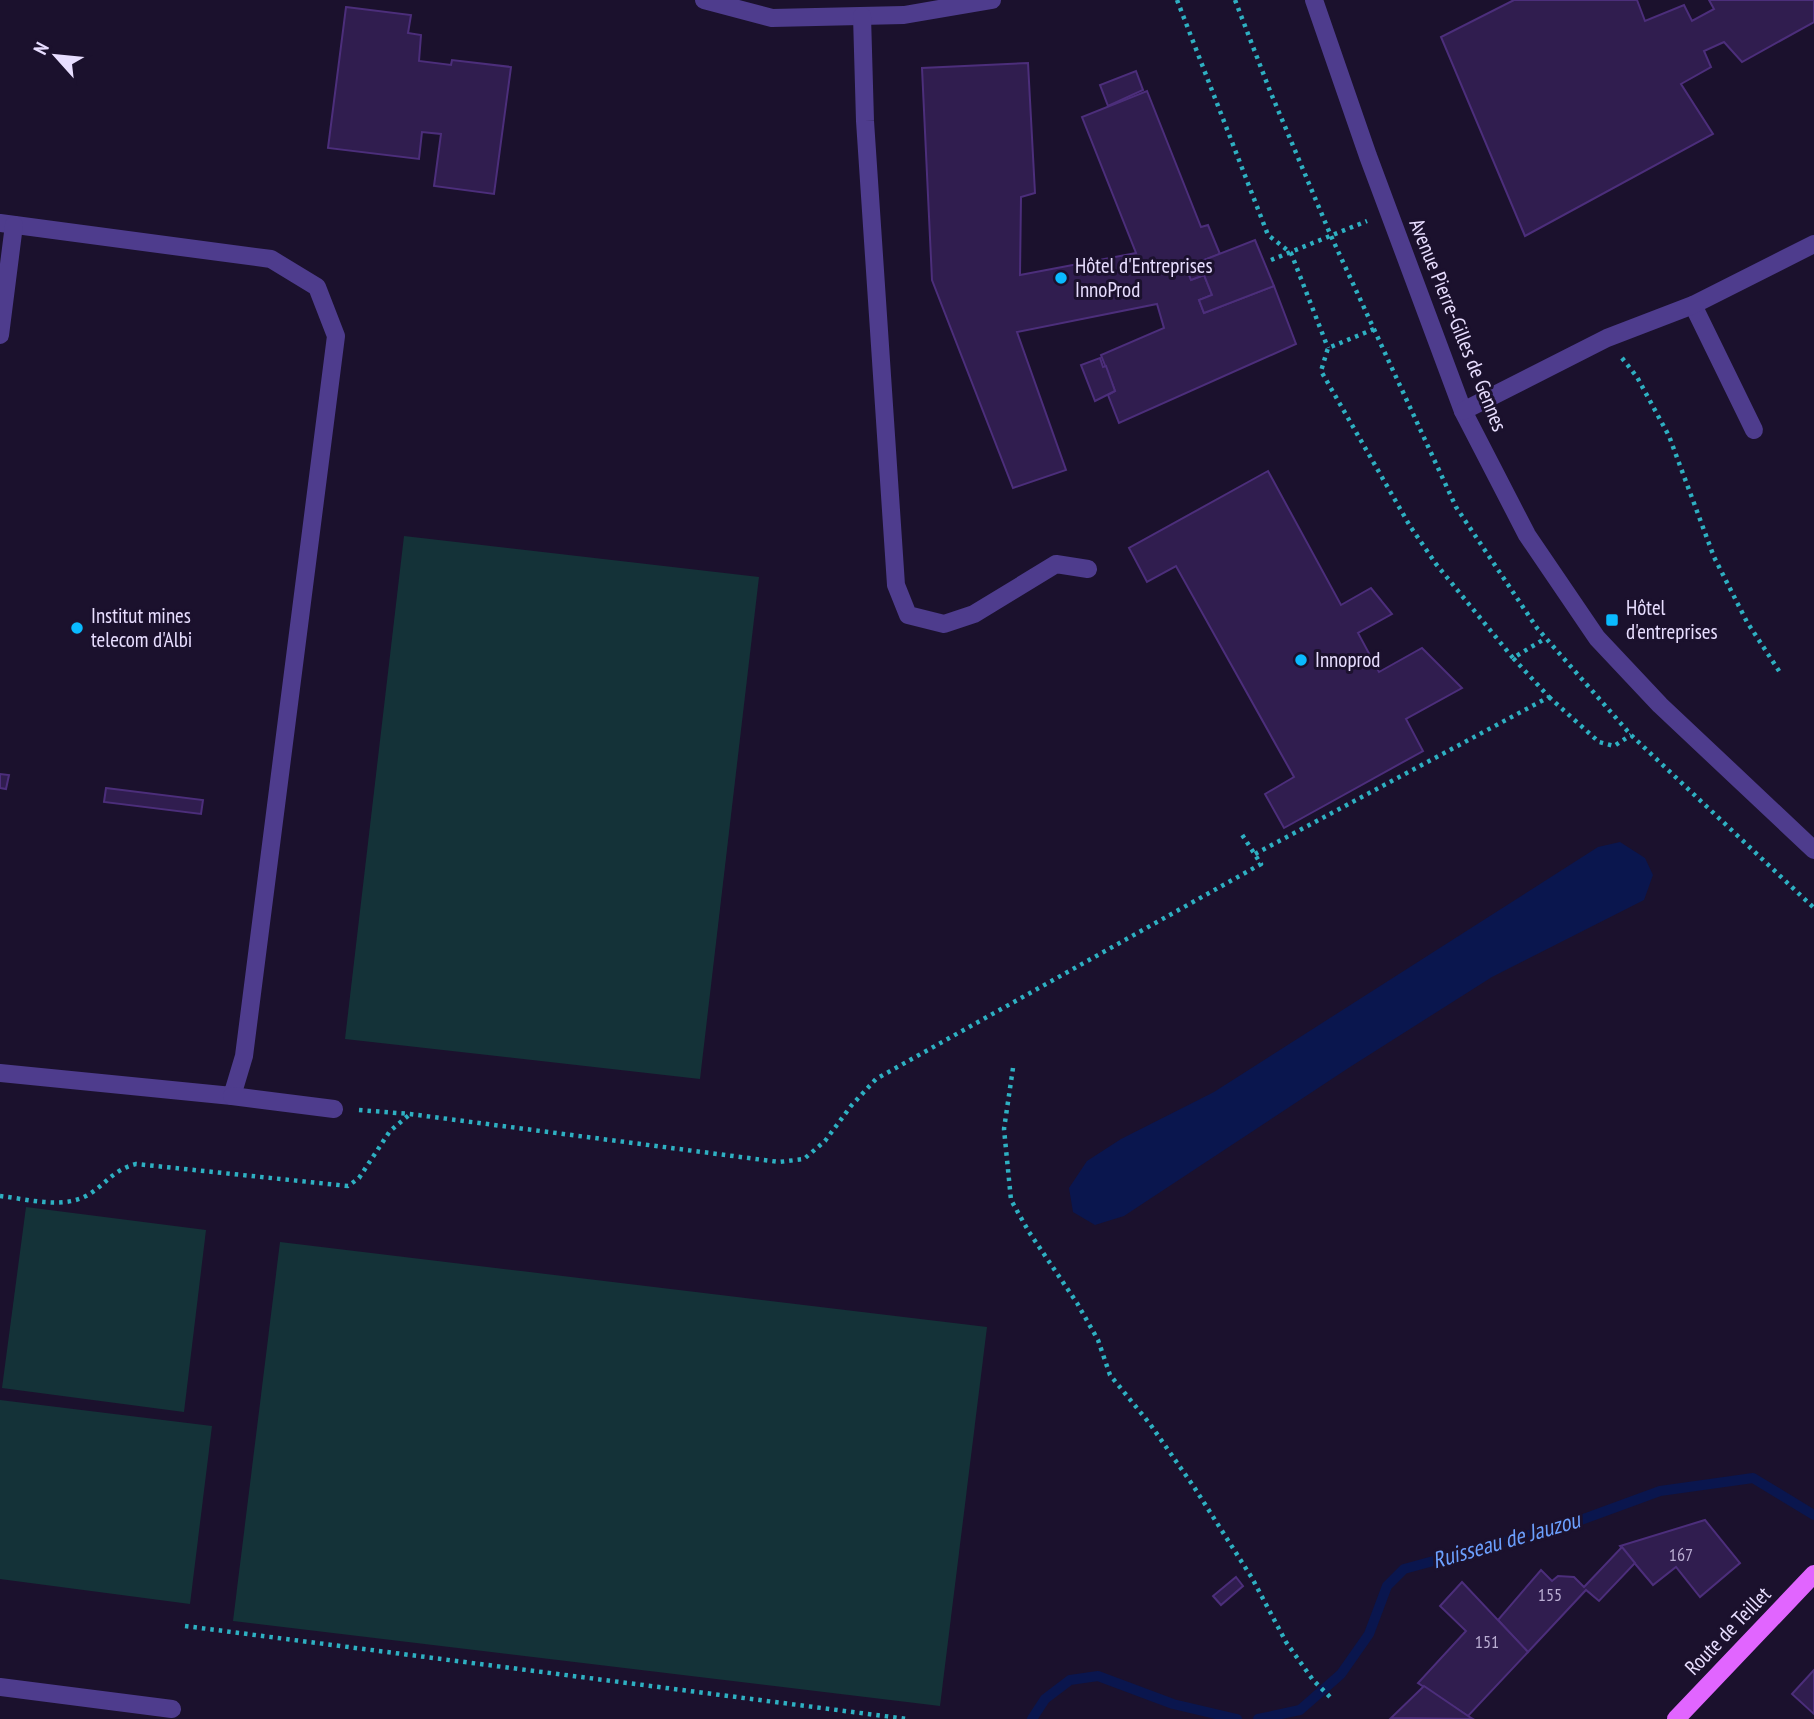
<svg xmlns="http://www.w3.org/2000/svg" width="1814" height="1719" viewBox="0 0 1814 1719" font-family="'PT Sans Narrow',sans-serif">
	<style>
		.green { fill: #143238 }
		.water { fill: #0a164e }
		.lines { fill: none; stroke-linecap: round; stroke-linejoin: round }
		.stream { stroke: #0a164e; stroke-width: 10 }
		.building { fill: #301d4f; stroke: #4c2e7b; stroke-width: 2 }
		.path { stroke: #2eb0c2; stroke-width: 4.5; stroke-dasharray: 3.5 5; stroke-linecap: butt }
		.minor { stroke: #4e3c8d; stroke-width: 18 }
		.major { stroke: #e165ff; stroke-width: 18 }
		.poi-dot { fill: #0abaff; stroke: #1b112d; stroke-width: 2.5 }
		.labels { text-anchor: middle; stroke-width: 6; stroke-linejoin: round; paint-order: stroke }
		.number-label { font-size: 18px; fill: #baaed3 }
		.poi-label { font-size: 21px; fill: #e8deff; stroke: #1b112d; text-anchor: start }
		.street-label { font-size: 21px; fill: #e8deff; stroke: #1b112d }
		.water-label { font-size: 23px; font-style: italic; fill: #6ca0ff; stroke: #1b112d }
	</style>
	<rect width="100%" height="100%" fill="#1b112d"/>
	<g class="green">
		<polygon points="404,536 759,577 700,1079 345,1039"/>
		<polygon points="26,1207 206,1230 184,1412 2,1388"/>
		<polygon points="280,1242 987,1327 940,1706 233,1621"/>
		<polygon points="0,1400 212,1426 190,1604 0,1579"/>
	</g>
	<polygon class="water" points="1620,842 1645,858 1653,875 1644,900 1492,977 1350,1067 1124,1216 1095,1225 1073,1212 1069,1188 1087,1161 1121,1139 1214,1092 1598,847"/>
	<g class="lines">
		<g class="stream">
			<polyline points="1032,1719 1045,1699 1070,1680 1098,1676 1173,1704 1237,1719"/>
			<polyline points="1258,1719 1300,1710 1341,1674 1369,1634 1387,1586 1404,1569 1570,1524 1660,1491 1753,1478 1814,1515"/>
		</g>
	</g>
	<g class="building">
		<polygon points="1514,0 1637,0 1645,21 1684,5 1692,21 1714,9 1709,0 1814,0 1814,22 1742,62 1724,42 1704,51 1711,67 1681,84 1713,134 1525,236 1441,37"/>
		<polygon points="346,7 411,15 408,33 421,35 419,61 451,65 452,60 511,67 494,194 434,186 441,134 422,132 419,159 328,148"/>
		<polygon points="1028,63 1035,193 1021,197 1020,275 1136,253 1082,117 1147,91 1201,227 1208,225 1220,254 1186,267 1191,280 1204,275 1212,295 1199,300 1204,313 1274,286 1296,344 1119,423 1108,395 1115,391 1101,355 1164,328 1157,304 1017,332 1066,470 1013,488 932,280 922,68"/>
		<polygon points="1136,71 1143,90 1108,106 1100,85"/>
		<polygon points="1255,240 1274,286 1204,313 1199,300 1212,295 1204,275 1191,280 1186,267"/>
		<polygon points="1100,358 1103,367 1106,366 1115,391 1095,401 1081,365"/>
		<polygon points="1268,471 1341,605 1371,588 1392,614 1358,633 1379,672 1422,648 1462,688 1406,719 1423,751 1284,828 1265,794 1294,777 1176,566 1147,582 1129,548"/>
		<polygon points="0,774 9,775 6,789 0,788"/>
		<polygon points="106,788 203,800 201,814 104,802"/>
		<polygon points="1705,1520 1740,1563 1700,1597 1676,1567 1653,1585 1620,1546"/>
		<polygon points="1622,1547 1635,1563 1599,1601 1586,1590 1528,1652 1498,1620 1541,1570 1552,1581 1558,1576 1574,1577 1584,1587"/>
		<polygon points="1236,1577 1243,1586 1221,1605 1213,1596"/>
		<polygon points="1462,1582 1528,1652 1468,1716 1418,1683 1466,1631 1440,1606"/>
		<polygon points="1814,1670 1814,1714 1792,1694"/>
		<polygon points="1424,1686 1468,1716 1473,1719 1391,1718"/>
	</g>
	<g class="lines">
		<g class="path">
			<polyline points="1177,0 1268,235 1291,253 1328,348"/>
			<polyline points="1235,0 1270,91 1331,236 1456,507 1537,628 1631,735 1814,908"/>
			<polyline points="1271,260 1367,221"/>
			<polyline points="1374,329 1328,348 1321,371 1410,526 1436,564 1513,658"/>
			<polyline points="1622,358 1637,377 1669,436 1714,557 1747,622 1781,674"/>
			<polyline points="1549,697 1599,742 1614,746 1631,735"/>
			<polyline points="1255,854 1549,697 1513,658 1546,638"/>
			<polyline points="1013,1068 1004,1129 1011,1200 1029,1232 1077,1303 1098,1340 1110,1375 1150,1424 1194,1487 1252,1578 1286,1642 1313,1680 1331,1698"/>
			<polyline points="359,1110 410,1114 779,1162 804,1159 825,1141 851,1106 876,1079 1261,864 1241,833"/>
			<path d="M0 1196C27 1199 62 1209 86 1196 106 1185 112 1170 136 1164L348 1186 359 1178 390 1131 409 1115"/>
			<polyline points="185,1626 907,1719"/>
		</g>
		<g class="minor">
			<polyline points="704,0 772,18 904,15 992,0"/>
			<polyline points="1314,0 1368,156 1463,411 1527,535 1597,638 1660,705 1814,850"/>
			<polyline points="862,16 865,121 896,585 908,615 944,624 974,614 1056,564 1088,569"/>
			<polyline points="0,223 271,259 317,287 336,336 244,1056 232,1096 0,1073"/>
			<polyline points="1693,305 1754,430"/>
			<polyline points="0,335 14,225"/>
			<polyline points="1463,411 1607,338 1693,305 1814,244"/>
			<polyline points="232,1096 334,1109"/>
			<polyline points="0,1687 172,1709"/>
		</g>
		<polyline class="major" points="1676,1719 1814,1574"/>
	</g>
	<g class="poi-dot">
		<circle cx="1061" cy="278" r="7"/>
		<rect x="1605" y="613" width="14" height="14" rx="3.5"/>
		<circle cx="77" cy="628" r="7"/>
		<circle cx="1301" cy="660" r="7"/>
	</g>
	<g class="labels">
		<g class="number-label">
			<text x="1681" y="1561">167</text>
			<text x="1550" y="1601">155</text>
			<text x="1487" y="1648">151</text>
		</g>
		<g class="poi-label">
			<text x="1075" y="273">Hôtel d'Entreprises<tspan x="1075" dy="24">InnoProd</tspan></text>
			<text x="1626" y="615">Hôtel<tspan x="1626" dy="24">d'entreprises</tspan></text>
			<text x="91" y="623">Institut mines<tspan x="91" dy="24">telecom d'Albi</tspan></text>
			<text x="1315" y="667">Innoprod</text>
		</g>
		<g class="street-label">
			<text transform="translate(1458 325) rotate(68)" y="7">Avenue Pierre-Gilles de Gennes</text>
			<text transform="translate(1728 1631) rotate(-46)" y="7">Route de Teillet</text>
		</g>
		<g class="water-label">
			<text transform="translate(1506 1540) rotate(-16)" y="8">Ruisseau de Jauzou</text>
		</g>
	</g>
	<g transform="translate(56 56) rotate(297)" stroke="#1b112d" stroke-width="5" paint-order="stroke">
	<path d="M0-5L12 26L0 18L-12 26Z" fill="#e8deff"/>
	<text y="-10" font-size="19" font-weight="bold" text-anchor="middle" fill="#e8deff">N</text>
	</g>
</svg>
